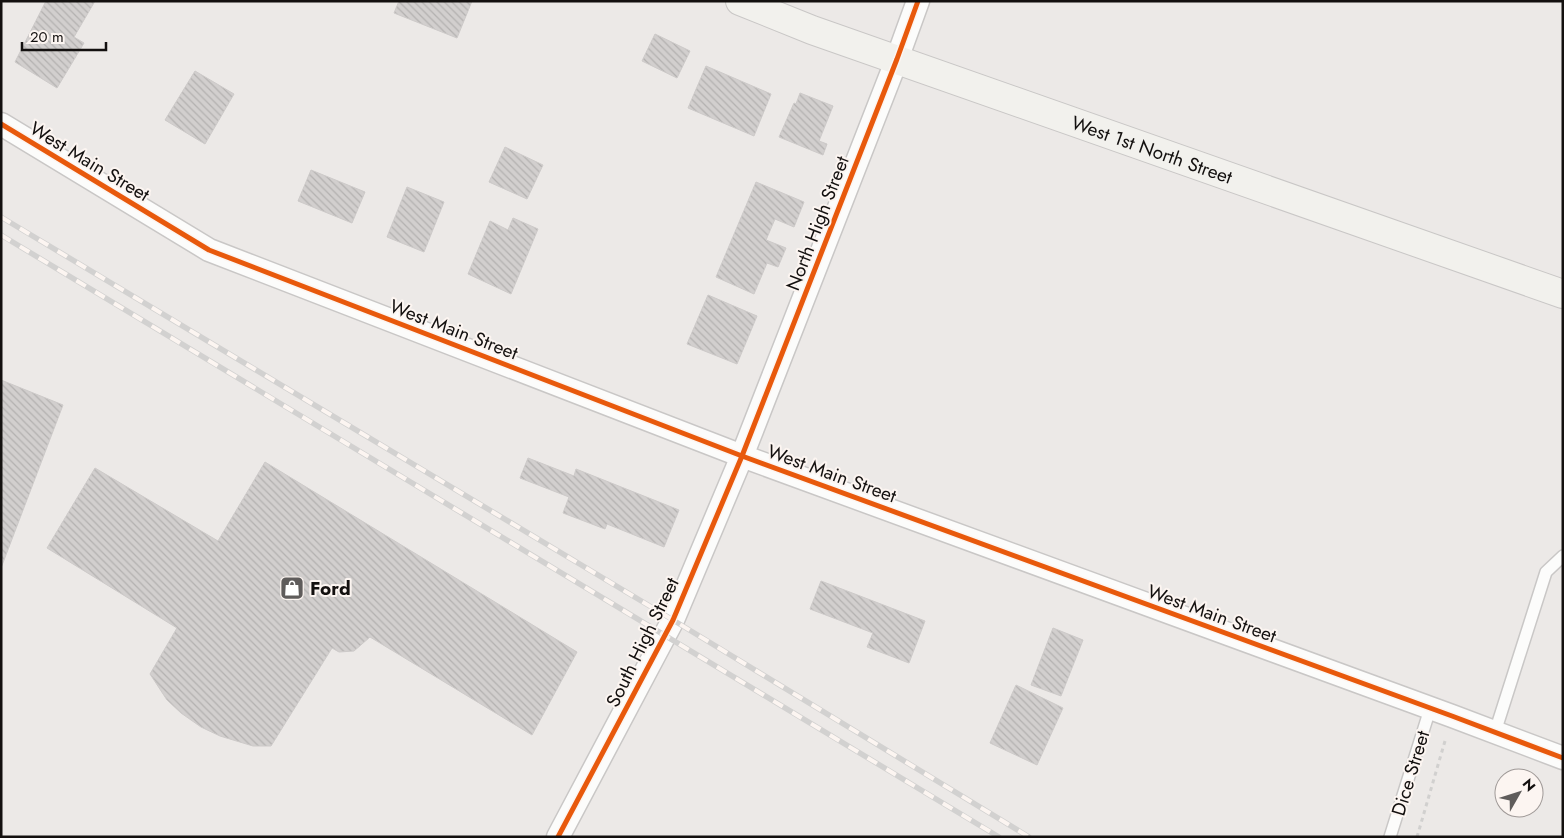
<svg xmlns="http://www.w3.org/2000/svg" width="1564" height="838" viewBox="0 0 1564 838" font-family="Jost,sans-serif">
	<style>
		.building { fill: url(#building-back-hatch); stroke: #cdcac9 }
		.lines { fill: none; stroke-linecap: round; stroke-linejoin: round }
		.lane-casing { stroke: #c9c7c6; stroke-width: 14 }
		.street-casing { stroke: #c9c7c6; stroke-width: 25 }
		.secondary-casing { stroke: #c9c7c6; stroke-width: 30 }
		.path { stroke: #d1d0cf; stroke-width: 3; stroke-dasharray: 4 4; stroke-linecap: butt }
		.lane { stroke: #fcfcfb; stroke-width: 11 }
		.street { stroke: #fcfcfb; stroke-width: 22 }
		.secondary { stroke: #f2f1ed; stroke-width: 28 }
		.rail-casing { stroke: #d2d1d0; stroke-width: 5.5 }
		.rail { stroke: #fcf5f1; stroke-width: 4; stroke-dasharray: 11; stroke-linecap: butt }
		.cycleway-casing { stroke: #fcf5f1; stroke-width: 8 }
		.cycleway { stroke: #e8590c; stroke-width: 5 }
		.labels { text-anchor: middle; stroke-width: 4; stroke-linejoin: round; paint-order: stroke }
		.street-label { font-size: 19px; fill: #13100f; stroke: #fcf5f1 }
		.poi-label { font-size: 19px; font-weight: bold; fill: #13100f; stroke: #fcf5f1; text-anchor: start }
	</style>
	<defs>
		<pattern id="building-back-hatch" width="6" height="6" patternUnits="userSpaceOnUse" patternTransform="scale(1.25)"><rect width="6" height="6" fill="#d2cfce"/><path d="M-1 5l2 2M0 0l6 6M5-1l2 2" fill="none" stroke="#b3b1b0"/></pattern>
	</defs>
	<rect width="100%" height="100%" fill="#ece9e7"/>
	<g class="building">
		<polygon points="46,1 95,1 74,37 84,43 57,88 15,62"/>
		<polygon points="399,1 472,1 457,38 394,13"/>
		<polygon points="655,34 690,51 677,78 642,61"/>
		<polygon points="706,66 771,94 754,136 688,108"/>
		<polygon points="195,71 234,94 205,144 165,120"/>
		<polygon points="800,93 833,106 819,141 827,144 823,155 779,137 794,103 796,104"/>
		<polygon points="505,147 543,165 527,199 489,182"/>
		<polygon points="311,170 365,192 352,223 298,201"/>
		<polygon points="756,182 804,202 794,227 775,219 766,240 786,248 778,267 767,263 754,294 716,277"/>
		<polygon points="407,187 444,202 424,252 387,237"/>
		<polygon points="513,218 538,229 511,294 468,274 490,221 508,230"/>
		<polygon points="708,295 757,316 737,364 687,344"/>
		<polygon points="1,380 63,405 1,568"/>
		<polygon points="528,458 574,476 576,469 679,510 664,547 607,524 605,529 563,513 569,497 520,478"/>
		<polygon points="265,462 577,652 532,735 370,637 354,651 339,652 332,648 271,746 253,746 220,736 201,727 181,713 167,700 150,674 177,628 47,548 95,468 218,541"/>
		<polygon points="821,581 925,621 909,663 867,647 873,633 810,609"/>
		<polygon points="1053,628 1083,640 1061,696 1031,685"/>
		<polygon points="1016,685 1063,708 1037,765 990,743"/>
	</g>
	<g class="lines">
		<g class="lane-casing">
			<g id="lane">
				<polyline points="1495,732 1546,572 1563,556"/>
				<polyline points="1390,837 1430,709"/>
			</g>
		</g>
		<g class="street-casing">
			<g id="street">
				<polyline points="1,124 209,250 742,456 1452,716 1563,758"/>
				<polyline points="558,837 673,620 742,456 897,59 918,1"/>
			</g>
		</g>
		<g class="secondary-casing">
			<g id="secondary">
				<path id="s1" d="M740 1 812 30 1563 294"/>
			</g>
		</g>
		<polyline class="path" points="1417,837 1445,741"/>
		<use href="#lane" class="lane"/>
		<use href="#street" class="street"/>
		<use href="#secondary" class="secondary"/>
		<g class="rail-casing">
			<g id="rail">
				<polyline points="1,217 673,620 1029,837"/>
				<polyline points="1,235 999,837"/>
			</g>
		</g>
		<use href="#rail" class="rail"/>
		<g class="cycleway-casing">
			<g id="cycleway">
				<polyline points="1,124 209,250 742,456 1452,716 1563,758"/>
				<polyline points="558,837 673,620 742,456 897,59 918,1"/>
			</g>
		</g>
		<use href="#cycleway" class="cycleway"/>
	</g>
	<defs>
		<g id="shop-square" transform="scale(1.25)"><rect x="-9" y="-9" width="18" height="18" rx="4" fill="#5f5c5b" stroke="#fcf5f1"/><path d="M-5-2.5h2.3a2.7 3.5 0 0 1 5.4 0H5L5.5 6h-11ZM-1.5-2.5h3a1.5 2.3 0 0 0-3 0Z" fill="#fff"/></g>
	</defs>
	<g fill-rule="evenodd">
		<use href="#shop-square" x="292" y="588"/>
	</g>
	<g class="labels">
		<g class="street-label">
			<text dy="7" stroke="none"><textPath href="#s1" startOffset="438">West 1st North Street</textPath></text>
			<text transform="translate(90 161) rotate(31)" y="7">West Main Street</text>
			<text transform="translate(817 223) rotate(-69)" y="7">North High Street</text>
			<text transform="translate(454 329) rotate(21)" y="7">West Main Street</text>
			<text transform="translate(832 473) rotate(20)" y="7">West Main Street</text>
			<text transform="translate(1212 613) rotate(20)" y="7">West Main Street</text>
			<text transform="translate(642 642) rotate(-64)" y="7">South High Street</text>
			<text transform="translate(1410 773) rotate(-73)" y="7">Dice Street</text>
		</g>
		<g class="poi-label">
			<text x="310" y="595">Ford</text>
		</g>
	</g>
	<rect width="1564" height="838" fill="none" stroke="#13100f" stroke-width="5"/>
	<g transform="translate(1519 793) rotate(51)"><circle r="24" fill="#fcf5f1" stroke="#9f9997"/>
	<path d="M0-4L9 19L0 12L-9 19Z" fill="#5f5c5b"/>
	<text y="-8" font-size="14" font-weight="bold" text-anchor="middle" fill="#13100f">N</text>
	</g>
	<path d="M22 42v8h84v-8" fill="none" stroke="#13100f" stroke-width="2.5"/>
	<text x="30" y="42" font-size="15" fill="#13100f" stroke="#fcf5f1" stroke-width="4" paint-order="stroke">20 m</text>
</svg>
